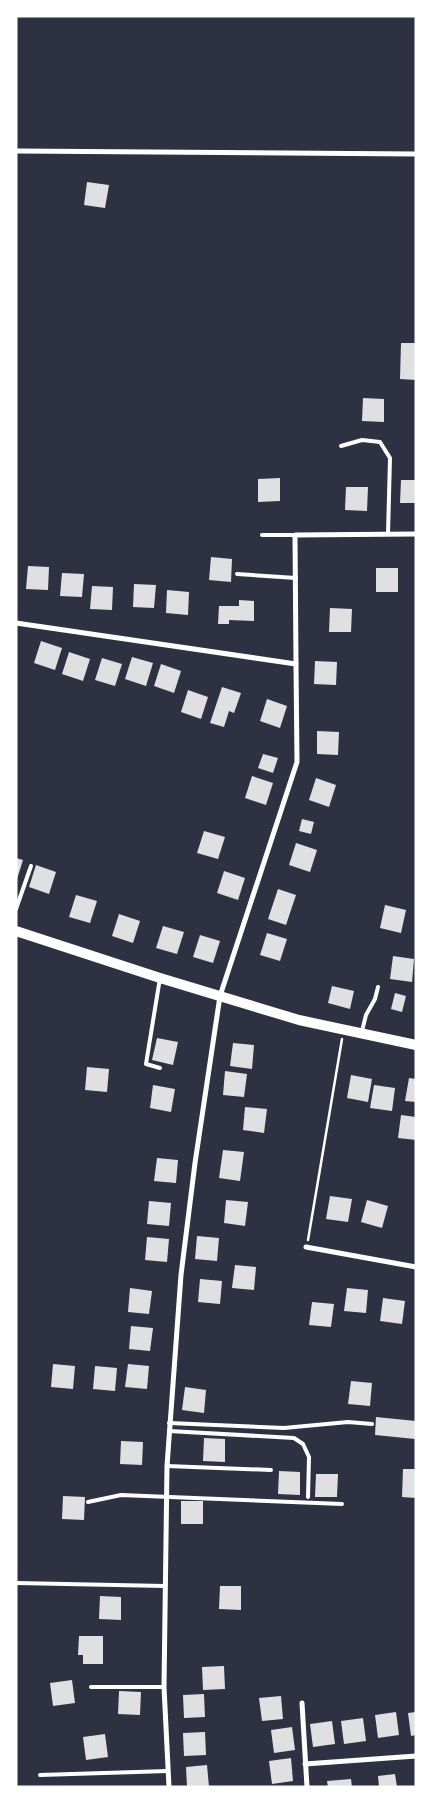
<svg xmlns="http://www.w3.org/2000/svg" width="432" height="1803" viewBox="0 0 432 1803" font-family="'PT Sans Narrow',sans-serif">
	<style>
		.building { fill: #e0e0e3 }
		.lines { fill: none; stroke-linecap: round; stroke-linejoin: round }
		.path { stroke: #fff; stroke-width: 2.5 }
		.service { stroke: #fff; stroke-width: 4 }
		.minor { stroke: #fff; stroke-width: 5 }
		.secondary { stroke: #fff; stroke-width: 10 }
	</style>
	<rect width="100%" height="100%" fill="#2d3142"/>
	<g class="building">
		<polygon points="87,182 109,185 105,208 84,205"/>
		<polygon points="401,343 416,343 416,380 400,379"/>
		<polygon points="363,398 384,399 384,422 362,421"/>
		<polygon points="280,478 280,501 258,502 258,479"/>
		<polygon points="401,480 416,480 416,503 400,503"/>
		<polygon points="346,487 368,487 367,511 345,510"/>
		<polygon points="211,557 232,559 231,582 209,580"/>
		<polygon points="28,566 49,567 48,590 26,589"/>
		<rect x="376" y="568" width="22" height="24"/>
		<polygon points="62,573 84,574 82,597 60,596"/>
		<polygon points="134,584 156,585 154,608 133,607"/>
		<polygon points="92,586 113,587 112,610 90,609"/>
		<polygon points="167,590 189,592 188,615 166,613"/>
		<polygon points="239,600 254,601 254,621 229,620 229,624 218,624 219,606 239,606"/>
		<polygon points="330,608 352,609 351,632 329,632"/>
		<polygon points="41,641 62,648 55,670 34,663"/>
		<polygon points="69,652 90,659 83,681 62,674"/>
		<polygon points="132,657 153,663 146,686 125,679"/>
		<polygon points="102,658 122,664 115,686 95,680"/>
		<polygon points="315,661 337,662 336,685 314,684"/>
		<polygon points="161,664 181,671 174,693 154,686"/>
		<polygon points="222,687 241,693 234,713 229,711 224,727 210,723"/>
		<polygon points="188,690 208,697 201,719 181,712"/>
		<polygon points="267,699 287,706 280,728 260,721"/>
		<polygon points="317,731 339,732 338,755 317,754"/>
		<polygon points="263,754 278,758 273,773 258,768"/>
		<polygon points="252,776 273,783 266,805 245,798"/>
		<polygon points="316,778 336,785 329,807 309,800"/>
		<polygon points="302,819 314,822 311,834 299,831"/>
		<polygon points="204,831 225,837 218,859 197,853"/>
		<polygon points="296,843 317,850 310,872 289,865"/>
		<polygon points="16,858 23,860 17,879 16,879"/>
		<polygon points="36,865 56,872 49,894 29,887"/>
		<polygon points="224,871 245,878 238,900 217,893"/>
		<polygon points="278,889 296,895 286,925 268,919"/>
		<polygon points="76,895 97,901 90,923 69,917"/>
		<polygon points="385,905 406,910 401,933 380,928"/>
		<polygon points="119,914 140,921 133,943 112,936"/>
		<polygon points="163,926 184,932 177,954 156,948"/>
		<polygon points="267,933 287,939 280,961 260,955"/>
		<polygon points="200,935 220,941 213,963 193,957"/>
		<polygon points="393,956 414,959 412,982 390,979"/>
		<polygon points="332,986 354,991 350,1009 328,1003"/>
		<polygon points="395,993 406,996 402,1012 391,1009"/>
		<polygon points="157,1038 178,1042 173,1065 152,1060"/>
		<polygon points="233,1043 254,1045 252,1069 230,1066"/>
		<polygon points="87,1067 109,1069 107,1092 85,1090"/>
		<polygon points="225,1071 247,1074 244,1097 223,1095"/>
		<polygon points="351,1075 372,1079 368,1102 347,1098"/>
		<polygon points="409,1078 416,1079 416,1102 405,1101"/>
		<polygon points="153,1085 175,1089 171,1112 150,1108"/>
		<polygon points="374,1085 395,1088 392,1111 370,1108"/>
		<polygon points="245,1107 267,1109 264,1133 243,1130"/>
		<polygon points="401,1115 416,1117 416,1140 398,1138"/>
		<polygon points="223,1150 244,1152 240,1181 219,1178"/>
		<polygon points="157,1158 178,1160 176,1183 154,1181"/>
		<polygon points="330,1196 352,1199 348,1222 326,1219"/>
		<polygon points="226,1200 248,1202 245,1226 224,1223"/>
		<polygon points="367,1200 388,1206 382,1228 361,1222"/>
		<polygon points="149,1201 171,1203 169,1226 147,1224"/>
		<polygon points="197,1236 219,1238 217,1261 195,1259"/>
		<polygon points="147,1237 169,1239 167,1262 145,1260"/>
		<polygon points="235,1265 256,1267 254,1290 232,1288"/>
		<polygon points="200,1279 222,1281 220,1304 198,1302"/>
		<polygon points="130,1288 152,1291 149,1314 128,1312"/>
		<polygon points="347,1288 368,1290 366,1313 344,1311"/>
		<polygon points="383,1298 405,1301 402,1324 380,1321"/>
		<polygon points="312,1302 334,1304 331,1327 309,1325"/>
		<polygon points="131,1326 153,1328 150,1351 129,1349"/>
		<polygon points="53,1364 75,1366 73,1389 51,1387"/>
		<polygon points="128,1364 149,1366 147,1389 125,1387"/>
		<polygon points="95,1366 117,1368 115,1391 93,1389"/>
		<polygon points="351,1381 372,1383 370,1406 348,1404"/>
		<polygon points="185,1387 206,1390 204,1413 182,1410"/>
		<polygon points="376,1417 416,1421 415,1439 375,1435"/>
		<polygon points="204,1438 225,1439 225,1462 203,1461"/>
		<polygon points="121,1441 143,1442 142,1465 120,1464"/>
		<polygon points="403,1469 416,1469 416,1498 402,1497"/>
		<polygon points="279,1471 300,1472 300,1495 278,1494"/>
		<polygon points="316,1474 338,1474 337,1497 315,1497"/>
		<polygon points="63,1496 85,1497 84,1520 62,1519"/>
		<rect x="181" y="1501" width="22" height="23"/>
		<polygon points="220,1586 241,1586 241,1610 219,1609"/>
		<polygon points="100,1596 121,1597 121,1620 99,1619"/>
		<polygon points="79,1636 103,1636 103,1664 83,1664 83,1655 78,1655"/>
		<polygon points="224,1666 225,1689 203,1690 202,1667"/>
		<polygon points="72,1680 75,1703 53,1706 50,1683"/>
		<polygon points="119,1691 141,1692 140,1715 118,1714"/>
		<polygon points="204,1694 205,1717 184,1718 183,1695"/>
		<polygon points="281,1696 283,1719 262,1721 259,1698"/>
		<polygon points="396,1712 399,1735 378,1738 375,1715"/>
		<polygon points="416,1712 416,1735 411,1736 408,1713"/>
		<polygon points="363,1718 366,1741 344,1744 341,1721"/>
		<polygon points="332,1721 335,1744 313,1747 310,1724"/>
		<polygon points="292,1727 295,1750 274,1753 271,1730"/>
		<polygon points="205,1732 206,1755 184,1756 183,1733"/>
		<polygon points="105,1734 108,1757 86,1760 83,1737"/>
		<polygon points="291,1758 293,1781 272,1784 269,1761"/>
		<polygon points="207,1765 209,1787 187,1787 186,1767"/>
		<polygon points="395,1774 397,1787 379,1787 378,1776"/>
		<polygon points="351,1779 352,1787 328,1787 327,1781"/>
	</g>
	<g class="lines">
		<polyline class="path" points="308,1240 342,1039"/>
		<g class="service">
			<polyline points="341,446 362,440 380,442 390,458 388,534"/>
			<polyline points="262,535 295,535"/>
			<polyline points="237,574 296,578"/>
			<polyline points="16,909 31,866"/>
			<polyline points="160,978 146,1064 160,1068"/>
			<polyline points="362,1031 366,1015 375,999 378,987"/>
			<polyline points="169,1423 284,1428 348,1422 372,1424"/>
			<polyline points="169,1431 294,1438 303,1444 309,1457 308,1497"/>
			<polyline points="167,1466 271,1470"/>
			<polyline points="88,1502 121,1495 342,1504"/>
			<polyline points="16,1583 165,1586"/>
			<polyline points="91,1687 164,1687"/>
			<polyline points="40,1775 168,1771"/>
		</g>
		<g class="minor">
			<polyline points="16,151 416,154"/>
			<polyline points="16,623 296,664 295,535 416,534"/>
			<polyline points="306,1247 416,1267"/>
			<polyline points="302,1703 307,1787"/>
			<polyline points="305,1764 416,1756"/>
			<polyline points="169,1787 164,1687 167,1466 181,1275 195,1163 220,996 297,762 296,664"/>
		</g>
		<polyline class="secondary" points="16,931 160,978 299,1020 416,1045"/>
	</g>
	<rect width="432" height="1803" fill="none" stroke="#ffffff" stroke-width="35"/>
</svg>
